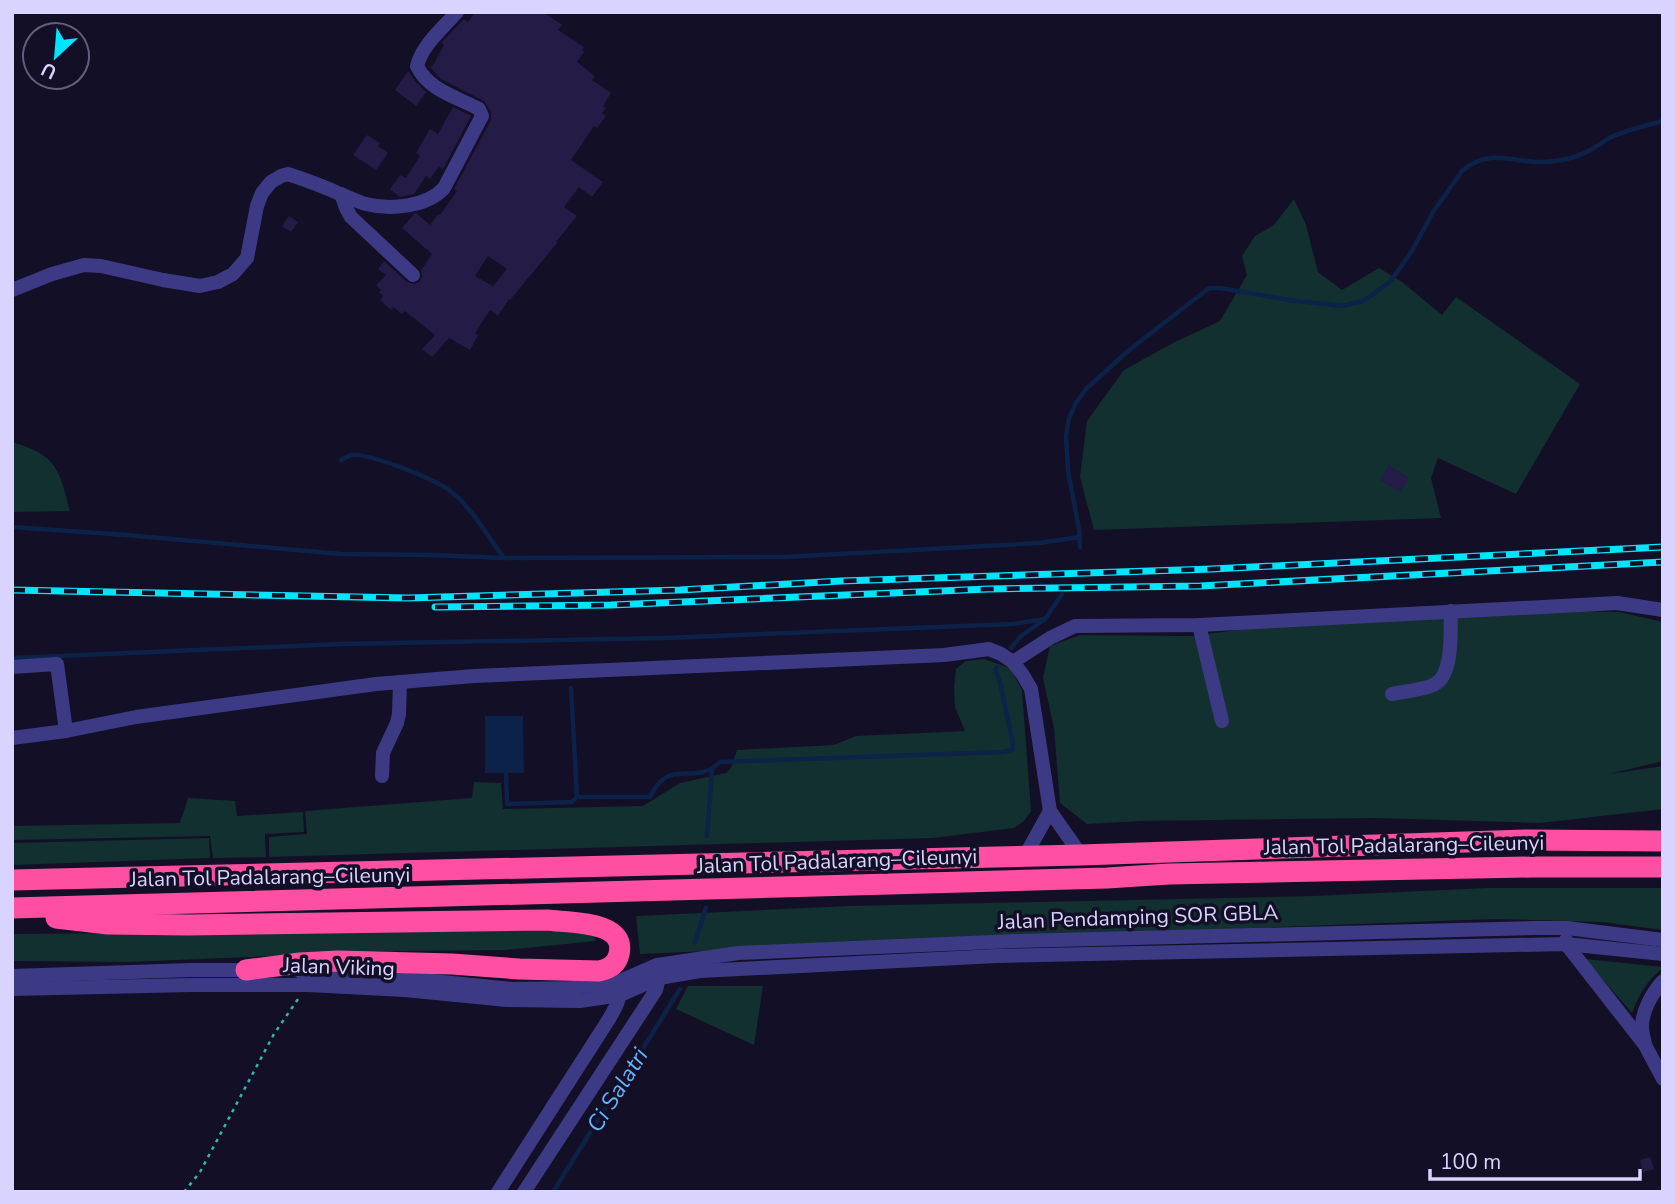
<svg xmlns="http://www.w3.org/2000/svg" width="1675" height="1204" viewBox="0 0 1675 1204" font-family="'Nunito Sans',sans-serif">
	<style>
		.green { fill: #12302f }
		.water { fill: #0c2248 }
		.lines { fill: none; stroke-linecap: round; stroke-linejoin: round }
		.stream { stroke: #0c2248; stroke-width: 4.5 }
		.building { fill: #241b47; fill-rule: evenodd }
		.path { stroke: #2fb8b0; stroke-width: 2.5; stroke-dasharray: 3.5 5; stroke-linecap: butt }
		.minor { stroke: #3d3a85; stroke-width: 14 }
		.highway { stroke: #ff4fa3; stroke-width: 21 }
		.rail-casing { stroke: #00e5ff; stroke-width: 7 }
		.rail { stroke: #130f26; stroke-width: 4.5; stroke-dasharray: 13; stroke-linecap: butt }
		.labels { text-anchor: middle; stroke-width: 7; stroke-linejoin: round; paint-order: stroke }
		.street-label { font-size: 21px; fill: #d9d4ff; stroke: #130f26 }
		.water-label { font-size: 23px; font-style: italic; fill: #62b6ff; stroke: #130f26 }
	</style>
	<rect width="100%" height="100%" fill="#130f26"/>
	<g class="green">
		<polygon points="1294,199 1306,225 1318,272 1342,290 1379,268 1402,282 1442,315 1456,297 1580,384 1516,494 1438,458 1431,478 1441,518 1094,530 1080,477 1087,421 1124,370 1175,342 1220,321 1247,275 1242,256 1255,236 1274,225"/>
		<path d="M12 442C57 455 59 469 70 511L12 512Z"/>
		<polygon points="1559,611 1619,612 1663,622 1663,761 1609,774 1663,766 1663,809 1540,823 1375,818 1142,821 1087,824 1060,803 1054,728 1043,678 1050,646 1080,635 1191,636 1267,626"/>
		<polygon points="984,659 1010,668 1022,690 1031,811 1024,821 1014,828 933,838 269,857 269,837 307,834 305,811 472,798 474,782 501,783 503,809 643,806 680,783 726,773 731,768 737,750 834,745 856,736 965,731 955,707 954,688 956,669 966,661"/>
		<polygon points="188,798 235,801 237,816 303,812 304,832 265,834 266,857 213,858 210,836 12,840 12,826 180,823"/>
		<polygon points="209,838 210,858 12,865 12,843"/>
		<polygon points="1487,888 1663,888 1663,930 1602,922 1495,919 1111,933 640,954 636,916 849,906 1313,896"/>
		<polygon points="565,929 593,934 596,941 505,950 397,951 128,962 12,961 12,934"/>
		<path d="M1585 959 1663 967V968C1647 980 1639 995 1632 1013Z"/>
		<polygon points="688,986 763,986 754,1045 676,1009"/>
	</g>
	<polygon class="water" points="485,716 523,716 524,773 485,773"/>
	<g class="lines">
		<g class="stream">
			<path d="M341 460C343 459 348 456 351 455 370 453 438 480 453 493 471 508 490 539 504 558"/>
			<polyline points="12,527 126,535 341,554 433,555 504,558 784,557 1039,543 1080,537"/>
			<path d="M1080 547 1079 529 1068 471 1066 436 1069 418 1076 403 1086 389 1128 351 1209 288H1220L1289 300 1342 306 1363 301 1390 282 1412 251 1433 212 1462 171C1488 148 1511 162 1540 162 1560 162 1580 157 1597 146 1600 145 1603 142 1606 140 1618 132 1648 125 1663 121"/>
			<polyline points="1011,648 1021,636 1045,619 1062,594"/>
			<polyline points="12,658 341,644 665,638 1013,624 1045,619"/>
			<path d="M571 688 577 797H650C670 755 694 788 720 762L1003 752 1012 750 1013 744 1000 682 995 670 997 667"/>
			<polyline points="506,772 507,804 572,802 577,797"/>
			<polyline points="707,836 712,770"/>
			<polyline points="695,942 706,908"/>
			<polyline points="553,1192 680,989"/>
		</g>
	</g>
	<g class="building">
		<path d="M475 12H543L562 25 558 30 584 47 582 50 584 52 577 62 595 76 592 80 611 93 603 106 606 108 602 113 606 116 597 128 594 126 571 160 603 182 592 197 579 187 564 207 577 216 556 242H558L510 300 509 299 498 316 490 310 475 333 478 335 470 350 449 338 432 357 422 349 435 335 405 311 402 314 393 307 391 310 380 300 383 296 379 292 381 290 376 285 386 275 378 269 384 261 407 282 415 284 420 281 422 276 421 270 432 254 402 228 414 214 416 213 430 225 438 214 440 215 457 191 454 189 491 120V112L484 101 441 79 428 65 432 67 444 45 441 43 464 19 468 22ZM488 256 507 269 493 286 475 276Z"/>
		<polygon points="408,71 415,81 426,92 416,106 395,90"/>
		<polygon points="453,107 471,116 443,169 439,166 430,179 426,176 414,194 400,197 390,189 400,175 406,178 420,156 416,153 430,129 438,134"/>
		<polygon points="367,135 380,143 378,146 388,153 376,170 353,155"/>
		<polygon points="289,216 298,222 291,232 282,226"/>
		<polygon points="1389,465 1409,478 1400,492 1380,480"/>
		<polygon points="1650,1157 1654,1169 1643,1172 1640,1160"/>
	</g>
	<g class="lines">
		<polyline class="path" points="184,1192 200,1172 274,1034 298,999"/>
		<g class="minor">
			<polyline points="341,194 346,208 351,217 413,275"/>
			<path d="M12 290 52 274 84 265 101 266 163 280 200 286 218 282 233 274 247 258 257 206 262 193 271 182 281 176 288 174C306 180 323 186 340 194 349 197 357 202 366 204 390 210 427 207 444 188L482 116 479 109C457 97 428 90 417 66 422 45 443 28 457 12"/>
			<polyline points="1199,625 1222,721"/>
			<polyline points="1013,662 1050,638 1075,626 1199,625 1617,603 1663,610"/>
			<polyline points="12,667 57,664 66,731"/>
			<path d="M1392 694C1405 691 1425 690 1435 684 1454 674 1450 630 1451 611"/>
			<polyline points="12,738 66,731 136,717 376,684 474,676 944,655 989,649 1001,654 1013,662 1023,675 1031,689 1050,811 1081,855"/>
			<polyline points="382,776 383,753 397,723 399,714 400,682"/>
			<polyline points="1025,856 1050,811"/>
			<polyline points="1566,940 1566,944 1645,1045 1663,1079"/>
			<polyline points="301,972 403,978 513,989 572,988 618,982 657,965 738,953 1015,941 1537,928 1567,928 1663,940"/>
			<polyline points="12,976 191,970 252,970"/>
			<polyline points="12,989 191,985 308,985 405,990 507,1000 580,1001 620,995 659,978 700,971 997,956 1566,944 1663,954"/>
			<path d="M1645 1044C1644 1039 1642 1032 1642 1027 1642 1011 1652 993 1663 981"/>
			<path d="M498 1192 609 1019C615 1008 621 1000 619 987"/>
			<polyline points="524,1192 656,990 659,978 659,973"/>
		</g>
		<g class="highway">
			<polyline points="12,880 1081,855 1525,840 1663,841"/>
			<polyline points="12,908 1107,878 1169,874 1531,867 1663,867"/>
			<path d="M56 918 108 924 188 925 547 920C568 923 627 920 619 954 617 964 609 969 599 971L519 969 452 964 338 961 300 963 246 970"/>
		</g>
		<g class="rail-casing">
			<g id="rail">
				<polyline points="12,590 408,598 680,590 841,581 1212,569 1663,547"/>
				<polyline points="435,607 611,605 988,589 1200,586 1663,562"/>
			</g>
		</g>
		<use href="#rail" class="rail"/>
	</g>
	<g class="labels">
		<g class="street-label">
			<text transform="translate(1404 845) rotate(-1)" y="7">Jalan Tol Padalarang–Cileunyi</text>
			<text transform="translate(837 861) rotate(-2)" y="7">Jalan Tol Padalarang–Cileunyi</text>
			<text transform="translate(270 877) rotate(-1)" y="7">Jalan Tol Padalarang–Cileunyi</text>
			<text transform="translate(1138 917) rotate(-2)" y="7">Jalan Pendamping SOR GBLA</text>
			<text transform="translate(339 967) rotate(2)" y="7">Jalan Viking</text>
		</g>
		<g class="water-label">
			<text transform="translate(617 1090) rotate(-58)" y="8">Ci Salatri</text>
		</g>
	</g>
	<rect width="1675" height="1204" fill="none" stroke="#d9d4ff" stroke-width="28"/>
	<g transform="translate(56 56) rotate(206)"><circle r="33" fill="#130f26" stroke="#625e7d" stroke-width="2"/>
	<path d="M0-5L12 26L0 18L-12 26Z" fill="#00e5ff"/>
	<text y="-10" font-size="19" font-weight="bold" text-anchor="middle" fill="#d9d4ff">U</text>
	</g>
	<path d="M1430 1169v10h210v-10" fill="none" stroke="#d9d4ff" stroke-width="3.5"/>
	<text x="1440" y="1169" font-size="21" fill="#d9d4ff" stroke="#130f26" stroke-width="5" paint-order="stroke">100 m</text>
</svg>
